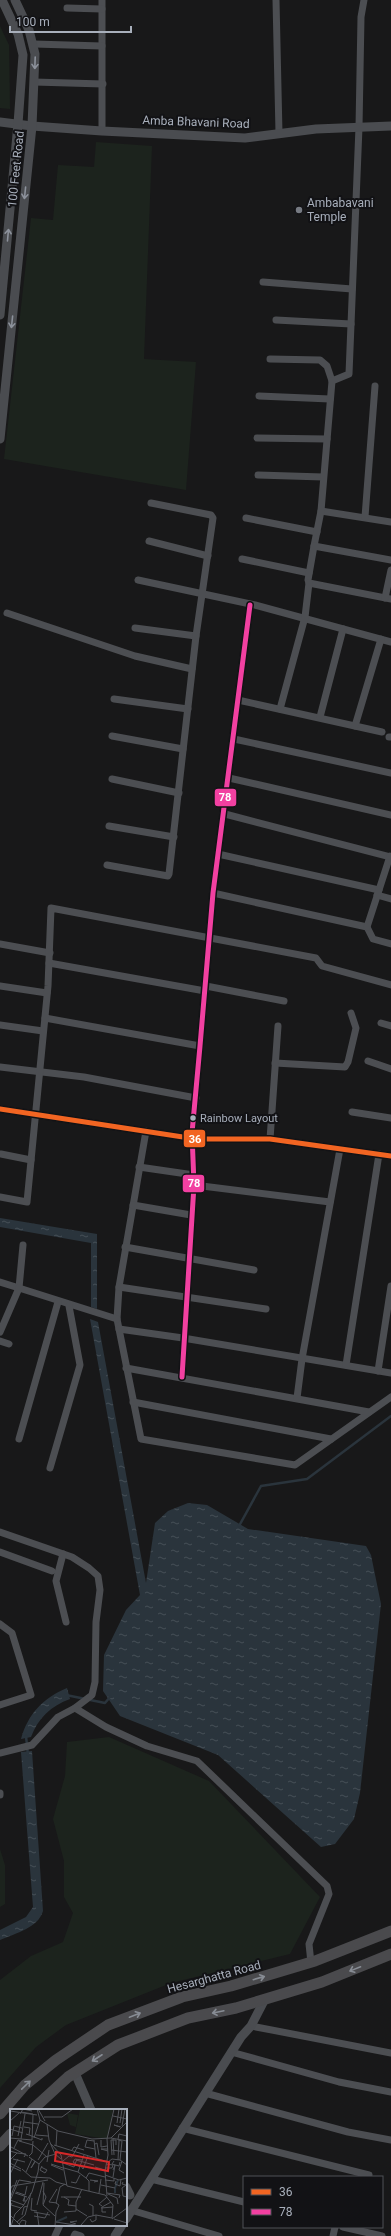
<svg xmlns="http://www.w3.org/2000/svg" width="391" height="2236" viewBox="0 0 391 2236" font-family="Roboto,sans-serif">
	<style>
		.grass { fill: #1c231d }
		.water { fill: url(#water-ripples) }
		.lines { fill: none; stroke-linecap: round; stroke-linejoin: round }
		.stream { stroke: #2a343c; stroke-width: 2.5 }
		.street { stroke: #4c4e52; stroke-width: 7 }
		.secondary { stroke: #4a4c50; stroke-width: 9 }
		.primary { stroke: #4a4a4d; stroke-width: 11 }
		.bus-1-casing { stroke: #121215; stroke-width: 8 }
		.bus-2-casing { stroke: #121215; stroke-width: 8 }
		.bus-1 { stroke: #f26522; stroke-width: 5 }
		.bus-2 { stroke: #f240a1; stroke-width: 5 }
		.oneway { stroke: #8c919b }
		.oneway2 { stroke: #878c94 }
		.poi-dot { fill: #767a82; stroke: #121215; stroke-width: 1.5 }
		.bus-dot { fill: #a8afbb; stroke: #121215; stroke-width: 1.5 }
		.labels { text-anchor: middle; stroke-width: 4; stroke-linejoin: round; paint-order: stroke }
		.bus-label { font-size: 11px; fill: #a8afbb; stroke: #121215; text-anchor: start }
		.street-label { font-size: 12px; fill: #a8afbb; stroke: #121215 }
		.poi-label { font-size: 12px; fill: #a8afbb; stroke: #121215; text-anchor: start }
		.inset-river { fill: none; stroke: #2a343c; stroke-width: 2 }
		.inset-road { fill: none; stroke: #52545a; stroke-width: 1 }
		.view { fill: #d62828; fill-opacity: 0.15; stroke: #d62828; stroke-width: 2 }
		.inset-edge { fill: none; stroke: #a8afbb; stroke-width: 2 }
		.line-badge { stroke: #121215; stroke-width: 1.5 }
		.badge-label { font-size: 11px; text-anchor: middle; font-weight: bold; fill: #fff }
	</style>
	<defs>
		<pattern id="water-ripples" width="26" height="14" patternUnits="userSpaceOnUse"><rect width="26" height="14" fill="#2a343c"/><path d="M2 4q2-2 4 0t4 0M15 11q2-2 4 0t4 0" fill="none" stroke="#464f56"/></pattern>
	</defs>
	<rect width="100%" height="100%" fill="#181819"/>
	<g class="grass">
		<polygon points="0,26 9,45 10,109 0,108"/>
		<polygon points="96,142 152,146 144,359 196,362 186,490 4,459 31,218 53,220 58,165 94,167"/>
		<polygon points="109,1737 209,1781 320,1897 290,1954 171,1983 66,2025 36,2047 0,2088 0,1980 31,1956 63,1942 73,1913 64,1897 64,1861 53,1819 65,1776 67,1742"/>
		<polygon points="0,1849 5,1865 5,1904 0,1907"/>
	</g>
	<g class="water">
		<polygon points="0,1218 97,1234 97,1309 91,1307 91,1243 0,1227"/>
		<polygon points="90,1319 98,1322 146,1583 155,1523 168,1511 188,1503 207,1505 248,1529 366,1546 371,1555 381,1604 360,1793 354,1819 335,1844 321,1847 218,1755 120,1716 103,1691 104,1655 126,1610 140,1595"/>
		<path d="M67 1688 70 1699C51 1706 38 1718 31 1737L21 1739C28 1714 43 1698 67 1688Z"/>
		<path d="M32 1751 43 1911C38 1928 16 1933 0 1940V1930L26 1917 33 1907 21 1752Z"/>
	</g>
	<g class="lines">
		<g class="stream">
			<polyline points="239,1526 261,1486 307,1479 391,1416"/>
			<polyline points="66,1695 105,1703 110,1697"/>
			<polyline points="26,1736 28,1755"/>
		</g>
		<g class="street">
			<polyline points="102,0 102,131"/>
			<polyline points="276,0 279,133"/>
			<polyline points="67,8 102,9"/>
			<polyline points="34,44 102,46"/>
			<polyline points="34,82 103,84"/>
			<polyline points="263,282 352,289"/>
			<polyline points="276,320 351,324"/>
			<polyline points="270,359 320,360 327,366 332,381"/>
			<polyline points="259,396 330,399"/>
			<polyline points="257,438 327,439"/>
			<polyline points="258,475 323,477"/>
			<polyline points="321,511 391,522"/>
			<polyline points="365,517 375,386"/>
			<polyline points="246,518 317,532"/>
			<polyline points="149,541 208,556"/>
			<polyline points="314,546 321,511 332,381 349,374 359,127 361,17 364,0"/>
			<polyline points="242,559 309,573"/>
			<polyline points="391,560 314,546 308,580 309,583 391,599"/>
			<polyline points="138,580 255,605 391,642"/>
			<polyline points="385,598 391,570"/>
			<polyline points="7,613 135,656 192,669"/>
			<polyline points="135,628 196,636"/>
			<polyline points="114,699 188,709"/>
			<polyline points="238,700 382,732"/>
			<polyline points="280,709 305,617 309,583"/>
			<polyline points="320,717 343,629"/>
			<polyline points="355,726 381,639"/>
			<polyline points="112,736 183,749"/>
			<polyline points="389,737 391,737"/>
			<polyline points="234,739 391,773"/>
			<polyline points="229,778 391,815"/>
			<polyline points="112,779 179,793"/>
			<polyline points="225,814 391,857"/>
			<polyline points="109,826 174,837"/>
			<polyline points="218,854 379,890"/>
			<polyline points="107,865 168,876 169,874 196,636 213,518 211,515 151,503"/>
			<polyline points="213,893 367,927 373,939 391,944"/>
			<polyline points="377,895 391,899"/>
			<polyline points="367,927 390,856"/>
			<polyline points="0,944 50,953"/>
			<polyline points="49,963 205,991"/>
			<polyline points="0,986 47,993"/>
			<polyline points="206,986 284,1001"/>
			<polyline points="45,1018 200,1046"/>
			<polyline points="381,1023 391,1026"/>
			<polyline points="0,1025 43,1031"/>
			<polyline points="368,1061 391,1069"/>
			<polyline points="275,1063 345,1067 348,1062 356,1028 351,1013"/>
			<polyline points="0,1067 84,1077 196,1098"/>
			<polyline points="0,1109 196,1139 270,1139 391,1156"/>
			<polyline points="352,1112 391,1118"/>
			<polyline points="146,1131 119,1287 117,1319 141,1439 295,1465 391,1397"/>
			<polyline points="270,1139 278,1026"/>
			<polyline points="1,1154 31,1160"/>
			<polyline points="139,1167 194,1175"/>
			<polyline points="194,1185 330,1202"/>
			<polyline points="0,1197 27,1202 48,986 51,908 316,958 322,966 391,985"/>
			<polyline points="133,1205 191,1215"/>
			<polyline points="125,1247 254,1270"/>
			<polyline points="0,1282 19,1288 23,1245"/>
			<polyline points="119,1287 266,1309"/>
			<polyline points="119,1329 183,1338 391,1373"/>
			<polyline points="0,1332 19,1288 117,1319"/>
			<polyline points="0,1341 9,1344"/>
			<polyline points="346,1365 379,1154"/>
			<polyline points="126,1368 369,1412"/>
			<polyline points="378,1371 391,1286"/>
			<polyline points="182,1377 194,1185 192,1133 200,1046 213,893 250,605"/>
			<polyline points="297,1398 302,1359 340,1149"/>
			<polyline points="133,1402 331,1439"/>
			<polyline points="19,1439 58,1302"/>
			<polyline points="50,1468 80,1365 69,1306"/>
			<polyline points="0,1532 72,1557 89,1568 98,1576 100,1590 96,1622 95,1682 92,1695 75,1708 106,1727 147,1746 197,1761 327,1886 329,1894 309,1944 311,1963"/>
			<polyline points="0,1552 52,1571"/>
			<polyline points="63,1554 56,1581 66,1622"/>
			<polyline points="0,1624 12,1633 31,1695 0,1705"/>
			<polyline points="0,1753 32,1745 58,1717 75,1708"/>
			<polyline points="0,1793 0,1795"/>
			<polyline points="251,2026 391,2053"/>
			<polyline points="231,2052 339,2082 391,2092"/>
			<polyline points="205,2093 348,2132 391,2140"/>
			<polyline points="182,2128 369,2175"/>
			<polyline points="151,2179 244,2202"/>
			<polyline points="132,2208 134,2211 219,2236"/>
			<polyline points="343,2227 382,2236"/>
			<polyline points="55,2236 60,2225"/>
			<polyline points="74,2236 75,2234 81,2236"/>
			<polyline points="333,2236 335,2227"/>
		</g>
		<g class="secondary">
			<polyline points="0,122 32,126 102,131 245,138 316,129 391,126"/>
			<polyline points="0,315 18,124 23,55 18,34 2,0"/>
			<polyline points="0,439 32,126 35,54 29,30 15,0"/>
			<polyline points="75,2073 91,2110"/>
			<polyline points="126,2187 130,2195"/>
			<polyline points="126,2219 241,2037 251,2026 265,1999"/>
			<polyline points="115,2236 122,2225"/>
		</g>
		<g class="primary">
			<polyline points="32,2110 68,2077 118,2045 188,2018 236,2008 322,1982 391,1954"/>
			<polyline points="0,2114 25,2085 56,2060 108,2025 182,1997 231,1986 315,1961 391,1931"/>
			<polyline points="0,2146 11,2134"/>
		</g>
		<g class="bus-1-casing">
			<polyline id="bus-1" points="0,1109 196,1139 270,1139 391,1156"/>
		</g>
		<g class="bus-2-casing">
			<polyline id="bus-2" points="182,1377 194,1185 192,1133 200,1046 213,893 250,605"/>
		</g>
		<use href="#bus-1" class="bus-1"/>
		<use href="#bus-2" class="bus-2"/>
	</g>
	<defs><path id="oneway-shaft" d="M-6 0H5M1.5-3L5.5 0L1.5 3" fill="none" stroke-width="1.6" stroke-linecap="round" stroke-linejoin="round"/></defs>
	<g class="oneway">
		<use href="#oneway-shaft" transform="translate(35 63) rotate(92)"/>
		<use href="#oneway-shaft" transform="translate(25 193) rotate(96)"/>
		<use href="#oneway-shaft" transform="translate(8 235) rotate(-85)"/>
		<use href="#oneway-shaft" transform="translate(12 322) rotate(96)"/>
	</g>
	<g class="oneway2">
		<use href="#oneway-shaft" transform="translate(355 1969) rotate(158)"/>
		<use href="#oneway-shaft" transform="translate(259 1978) rotate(-16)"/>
		<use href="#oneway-shaft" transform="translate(218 2012) rotate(168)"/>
		<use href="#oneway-shaft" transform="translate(135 2015) rotate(-21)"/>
		<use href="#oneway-shaft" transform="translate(97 2058) rotate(147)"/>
		<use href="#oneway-shaft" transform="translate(26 2085) rotate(-44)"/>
	</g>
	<circle class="poi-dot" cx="299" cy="210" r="4"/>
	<circle class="bus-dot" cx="193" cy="1118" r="3.5"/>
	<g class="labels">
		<g class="bus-label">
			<text x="200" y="1122">Rainbow Layout</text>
		</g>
		<g class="street-label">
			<text transform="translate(196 122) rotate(2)" y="4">Amba Bhavani Road</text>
			<text transform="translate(16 169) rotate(-84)" y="4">100 Feet Road</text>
			<text transform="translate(214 1977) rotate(-15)" y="4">Hesarghatta Road</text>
		</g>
		<g class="poi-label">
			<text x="307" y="207">Ambabavani<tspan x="307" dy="14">Temple</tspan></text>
		</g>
	</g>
	<g transform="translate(10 2109)">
		<rect width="117" height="117" fill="#181819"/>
		<path d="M57 4 68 6 66 18 60 16Z" fill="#1c231d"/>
		<path d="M70 0H103L97 30 65 25Z" fill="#1c231d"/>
		<path class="inset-river" d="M105 84V79L108 71M46 113 57 108"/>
		<path class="inset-road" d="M27 0 30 11 48 22 82 30 101 29 117 13M28 0 35 12M0 2 27 6M11 3 23 5M10 5 13 0 22 2M103 7 117 10M34 8H52L63 0M0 12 9 4M14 13 28 15M107 14 109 0M110 14 112 0M37 15 39 31 45 45 51 50M112 17 115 0M14 18 20 19 19 26 16 25M110 18 104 16 111 18M0 20 13 24M19 26 32 31V29M26 26 38 27M2 27 4 17 12 19M8 27 11 12M0 29 22 31M24 29 30 11M101 29 117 32M11 30 15 5M103 30 104 46M108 30 109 25 117 27M22 31 23 6M84 31 86 49M91 31V38L97 37M108 31 112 32 110 51M9 32 23 36 37 48M84 32 77 31 75 38 85 40M41 35 51 46 57 77 95 86 103 96 102 109M85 35 87 34 89 46M44 36 98 53 102 50 110 51 117 56M46 37 47 21M1 38 18 47M4 39 8 31 12 32M98 40H91L98 42M62 41 64 38 74 41M101 41 117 43M0 42 7 44 0 51M7 44 16 45 14 48M74 46 68 63 76 69M102 46 101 31H106V36M19 47 22 44 23 32M3 50 15 53M28 51 38 34M66 51 84 56M108 51 109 32M25 52 21 59 25 53M53 52 59 47 62 48 69 35M104 52 102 55 109 57 110 53M112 52 109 61 114 64M37 53 39 41M0 54 11 60M53 54 64 58 67 50M29 55 35 48 46 45M41 55 53 59M41 56 53 61M0 57 11 62M71 57 73 60 78 47M31 58 37 61 35 64 30 61 32 57M70 58 63 53 65 50 72 51M85 58 98 62M54 59 68 63M95 59H102L103 56 96 55M12 60 21 68 40 69 46 73 57 76M103 61 105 56 103 68M16 63 22 50M0 65 8 50M95 66 109 71 117 69M9 71 21 73M80 71 88 72 84 73M95 71 104 72V69M106 72 105 75 110 77 111 70M61 73 66 74 70 66M113 73 112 75 116 76 112 79 113 87 117 88M91 76 105 79M0 81 2 77 38 71M79 82V72L76 69 79 64 95 68M6 83 15 86 17 77M5 84 17 88M89 84 91 70M97 84 110 86 109 89M98 85 107 89 108 95M97 87 95 62 98 46 97 30 104 0M51 88H71M54 88 59 91 58 96 66 97M0 89 7 71M22 89 21 101 27 102M0 91 14 96M0 92 9 71M14 92 15 87 13 92H16M2 94 1 96 11 99M47 94 39 93 47 80M33 95 34 74M79 95 83 97V107M27 96 33 73M33 96 36 88 33 82M33 96 45 107M92 97 89 95 97 88M91 99 103 98M66 100 77 107M24 103 40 106M27 103 29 117M54 103 66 102V93L72 80M96 103H92V98L101 93M0 106 10 116M12 106 14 98 18 97M24 107 35 109 38 103M80 110 82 113 86 111V106M102 110 117 99M104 110 117 114M7 113 15 106 21 84M46 113 65 116M9 115 12 111 16 112 15 117M66 115 60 113 67 112M71 116 78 108 86 106 102 109M1 117 5 105 13 97 22 83 28 63 29 55 19 48M45 117 46 103 49 96 46 94 50 78 55 75"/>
		<path class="view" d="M46 43 99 53 98 62 45 52Z"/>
		<rect width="117" height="117" class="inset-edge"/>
	</g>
	<g class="line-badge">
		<rect x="214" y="788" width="23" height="19" rx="4" fill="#f240a1"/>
		<rect x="183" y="1129" width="23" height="19" rx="4" fill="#f26522"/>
		<rect x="182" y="1174" width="23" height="19" rx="4" fill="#f240a1"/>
	</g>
	<g class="badge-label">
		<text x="225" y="801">78</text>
		<text x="195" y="1143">36</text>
		<text x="194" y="1187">78</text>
	</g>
	<rect x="243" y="2176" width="140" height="52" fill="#121215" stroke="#4e5157"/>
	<rect x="251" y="2189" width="20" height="6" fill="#f26522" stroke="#4e5157"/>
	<text x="279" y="2196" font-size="12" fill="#a8afbb">36</text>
	<rect x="251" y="2209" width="20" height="6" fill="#f240a1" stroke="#4e5157"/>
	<text x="279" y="2216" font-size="12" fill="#a8afbb">78</text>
	<path d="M10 26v6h121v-6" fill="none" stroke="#a8afbb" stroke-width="2"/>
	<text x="16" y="26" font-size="12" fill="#a8afbb" stroke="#121215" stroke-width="3" paint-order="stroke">100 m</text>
</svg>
